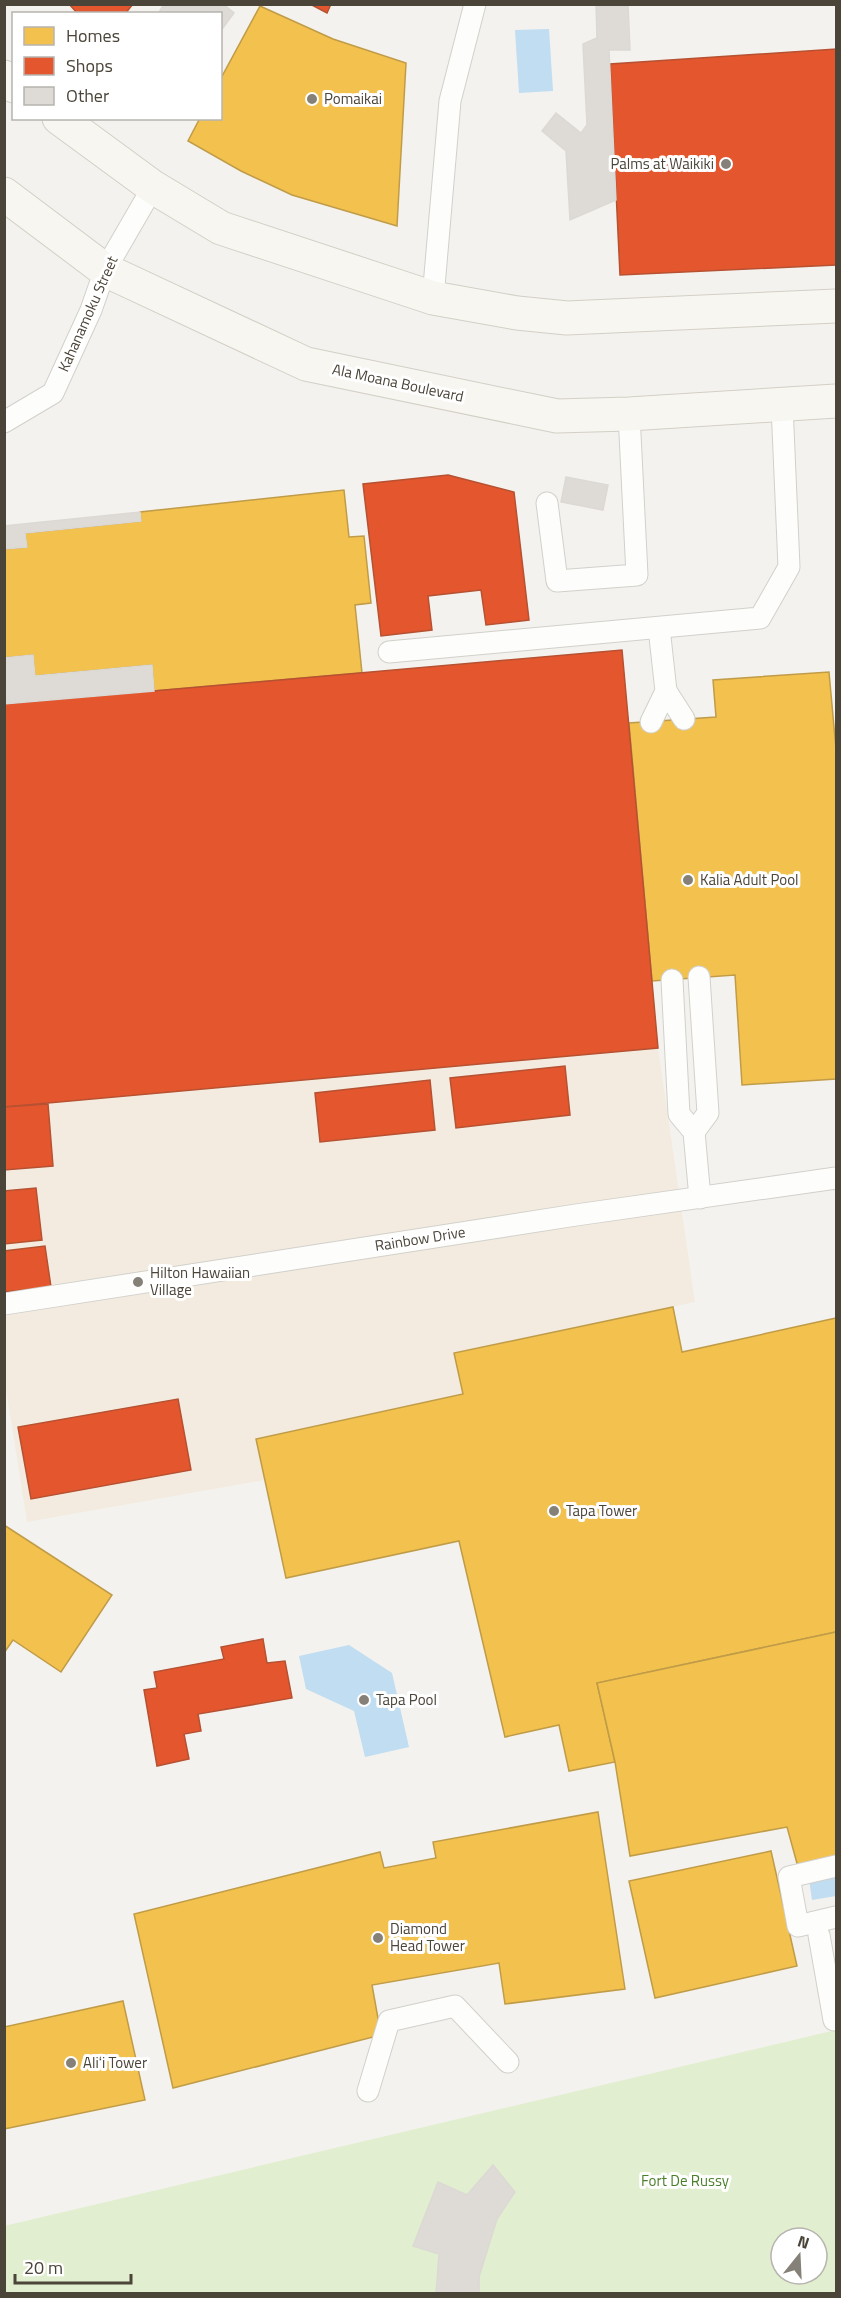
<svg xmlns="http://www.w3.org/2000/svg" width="841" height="2298" viewBox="0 0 841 2298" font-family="'Titillium Web',sans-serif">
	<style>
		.commercial { fill: #f3ebdf }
		.green { fill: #e1eecf; fill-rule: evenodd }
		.water { fill: #c0ddf1 }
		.homes { fill: #f2c14e; stroke: #c09c48; stroke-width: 1.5 }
		.shops { fill: #e4572e; stroke: #b65131; stroke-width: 1.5 }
		.building { fill: #dedbd6; stroke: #dcd9d4; stroke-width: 1.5 }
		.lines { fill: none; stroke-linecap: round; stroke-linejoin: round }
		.lane-casing { stroke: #d2d0cb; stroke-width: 23 }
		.secondary-casing { stroke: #d3cfc5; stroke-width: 35 }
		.lane { stroke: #fdfdfc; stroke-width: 21 }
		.secondary { stroke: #f7f6f1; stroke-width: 33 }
		.poi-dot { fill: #868178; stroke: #fff; stroke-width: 2 }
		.labels { text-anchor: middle; stroke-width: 6; stroke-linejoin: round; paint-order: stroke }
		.poi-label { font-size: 15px; fill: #4b4439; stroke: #fff; text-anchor: start }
		.street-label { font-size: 15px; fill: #4b4439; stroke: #fff }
		.park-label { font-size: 15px; fill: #4a7f2a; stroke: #fff }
	</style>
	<rect width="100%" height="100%" fill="#f4f2ee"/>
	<polygon class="commercial" points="658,1048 695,1302 455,1353 463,1394 256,1439 265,1480 27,1522 5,1383 4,1107"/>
	<path class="green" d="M836 2030V2293H5L4 2226ZM781 2238H817V2274H781Z"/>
	<g class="water">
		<polygon points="549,29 553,91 519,93 515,30"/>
		<polygon points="349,1645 392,1673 409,1747 365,1757 354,1711 306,1689 299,1656"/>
		<polygon points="836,1854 836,1896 812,1900 806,1859"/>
	</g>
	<g class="homes">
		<polygon points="260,6 333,39 406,63 397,226 292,195 241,171 188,141 200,118 220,118 220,80"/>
		<polygon points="344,490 349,537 364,536 371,603 355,605 362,673 154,691 152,665 35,676 33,655 4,658 4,549 27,547 25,533 141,521 140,512"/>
		<polygon points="829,672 836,749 836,1079 742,1085 735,975 652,981 629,723 716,717 713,680"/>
		<polygon points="673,1307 682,1352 836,1318 836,1632 597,1683 615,1762 569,1771 559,1725 505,1737 459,1541 286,1578 256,1439 463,1394 454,1353"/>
		<polygon points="4,1525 112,1595 61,1672 13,1640 4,1653"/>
		<polygon points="836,1632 836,1856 798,1867 787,1827 630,1856 615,1762 597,1683"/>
		<polygon points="598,1812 625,1989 505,2004 499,1963 372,1985 381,2035 173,2088 134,1914 380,1852 384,1868 436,1858 433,1842"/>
		<polygon points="771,1851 797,1966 655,1998 629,1881"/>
		<polygon points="123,2001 145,2100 4,2129 4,2027"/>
	</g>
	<g class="shops">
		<polygon points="69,4 133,4 125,14 78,14"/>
		<polygon points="310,4 331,4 327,13"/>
		<polygon points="836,49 836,265 620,275 610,64"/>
		<polygon points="448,475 514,492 529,620 486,625 481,590 428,596 432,630 381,636 363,484"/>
		<polygon points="622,650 658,1048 4,1107 4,704"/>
		<polygon points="565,1066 570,1115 456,1128 450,1078"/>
		<polygon points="430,1080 435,1130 320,1142 315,1093"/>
		<polygon points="48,1104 53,1166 4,1170 4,1107"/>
		<polygon points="36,1188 42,1240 4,1244 4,1191"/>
		<polygon points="45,1246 51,1287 4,1292 4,1251"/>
		<polygon points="178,1399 191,1470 31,1499 18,1427"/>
		<polygon points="263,1639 267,1663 285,1661 292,1698 198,1714 201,1731 184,1734 189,1759 157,1766 144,1690 157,1688 154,1672 224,1659 221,1647"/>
	</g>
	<g class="building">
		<polygon points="164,4 223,4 234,13 220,32 220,14 158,14"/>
		<polygon points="596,4 628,4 630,50 609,50 616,200 570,220 566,151 542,131 556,113 581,133 587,125 583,44 597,38"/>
		<polygon points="566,477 608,485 603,510 561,502"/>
		<polygon points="140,512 141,521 25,533 27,547 4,549 4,526"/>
		<polygon points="33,655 35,676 152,665 154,691 4,704 4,658"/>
		<polygon points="493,2165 515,2192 497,2219 479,2277 479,2294 436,2294 439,2254 413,2246 438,2182 467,2195"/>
	</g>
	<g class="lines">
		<g class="lane-casing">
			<g id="lane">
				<polyline points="433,298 450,101 475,4"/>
				<polyline points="4,422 53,393 91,310 105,270 153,187"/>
				<polyline points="547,503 557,581 637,575 629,414"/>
				<polyline points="389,652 760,618 789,567 782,405"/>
				<polyline points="666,691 684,719"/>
				<polyline points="651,722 666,691 659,628"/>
				<polyline points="672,980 679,1114 694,1132 700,1198"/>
				<polyline points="694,1132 708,1113 699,977"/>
				<polyline points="4,1304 576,1215 836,1178"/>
				<polyline points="836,1866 789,1877 798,1926 836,1917"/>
				<polyline points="819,1935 834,2020"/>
				<polyline points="368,2091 389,2021 455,2006 508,2062"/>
			</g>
		</g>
		<g class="secondary-casing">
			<g id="secondary">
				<polyline points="4,77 14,86"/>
				<polyline points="59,118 153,187 221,228 433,298 517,313 567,318 836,306"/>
				<polyline points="4,194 105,270 306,364 557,416 629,414 836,401"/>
			</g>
		</g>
		<use href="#lane" class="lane"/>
		<use href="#secondary" class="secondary"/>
	</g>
	<g class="poi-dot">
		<circle cx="312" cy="99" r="6"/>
		<circle cx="726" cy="164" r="6"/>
		<circle cx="688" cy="880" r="6"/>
		<circle cx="138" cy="1282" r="6"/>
		<circle cx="554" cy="1511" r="6"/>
		<circle cx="364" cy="1700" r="6"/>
		<circle cx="378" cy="1938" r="6"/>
		<circle cx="71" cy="2063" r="6"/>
	</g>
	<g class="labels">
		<g class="poi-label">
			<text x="324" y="104">Pomaikai</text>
			<text x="714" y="169" text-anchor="end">Palms at Waikiki</text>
			<text x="700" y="885">Kalia Adult Pool</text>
			<text x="150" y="1278">Hilton Hawaiian<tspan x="150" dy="17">Village</tspan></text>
			<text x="566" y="1516">Tapa Tower</text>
			<text x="376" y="1705">Tapa Pool</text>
			<text x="390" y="1934">Diamond<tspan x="390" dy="17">Head Tower</tspan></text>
			<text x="83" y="2068">Aliʻi Tower</text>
		</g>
		<g class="street-label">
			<text transform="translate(88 314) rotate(-66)" y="5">Kahanamoku Street</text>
			<text transform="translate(398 383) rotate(12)" y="5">Ala Moana Boulevard</text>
			<text transform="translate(420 1239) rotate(-9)" y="5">Rainbow Drive</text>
		</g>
		<g class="park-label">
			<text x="685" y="2186">Fort De Russy</text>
		</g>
	</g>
	<rect width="841" height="2298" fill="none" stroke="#4b4439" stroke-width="12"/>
	<rect x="12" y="12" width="210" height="108" fill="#ffffff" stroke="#b7b4b0" stroke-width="1.5"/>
	<rect x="24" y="27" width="30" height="18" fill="#f2c14e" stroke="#b7b4b0" stroke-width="1.5"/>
	<text x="66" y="42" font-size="18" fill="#4b4439">Homes</text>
	<rect x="24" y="57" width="30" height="18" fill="#e4572e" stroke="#b7b4b0" stroke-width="1.5"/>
	<text x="66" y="72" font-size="18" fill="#4b4439">Shops</text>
	<rect x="24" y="87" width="30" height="18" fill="#dedbd6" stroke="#b7b4b0" stroke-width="1.5"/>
	<text x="66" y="102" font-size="18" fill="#4b4439">Other</text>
	<g transform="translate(799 2256) rotate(18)"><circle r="28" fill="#ffffff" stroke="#b7b4b0" stroke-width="1.5"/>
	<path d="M0-4.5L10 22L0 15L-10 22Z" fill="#868178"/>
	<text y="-9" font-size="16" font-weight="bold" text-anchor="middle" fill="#4b4439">N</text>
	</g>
	<path d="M15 2274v9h116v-9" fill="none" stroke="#4b4439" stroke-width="3"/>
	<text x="24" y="2274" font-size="18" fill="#4b4439" stroke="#ffffff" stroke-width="4.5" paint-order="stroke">20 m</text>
</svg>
